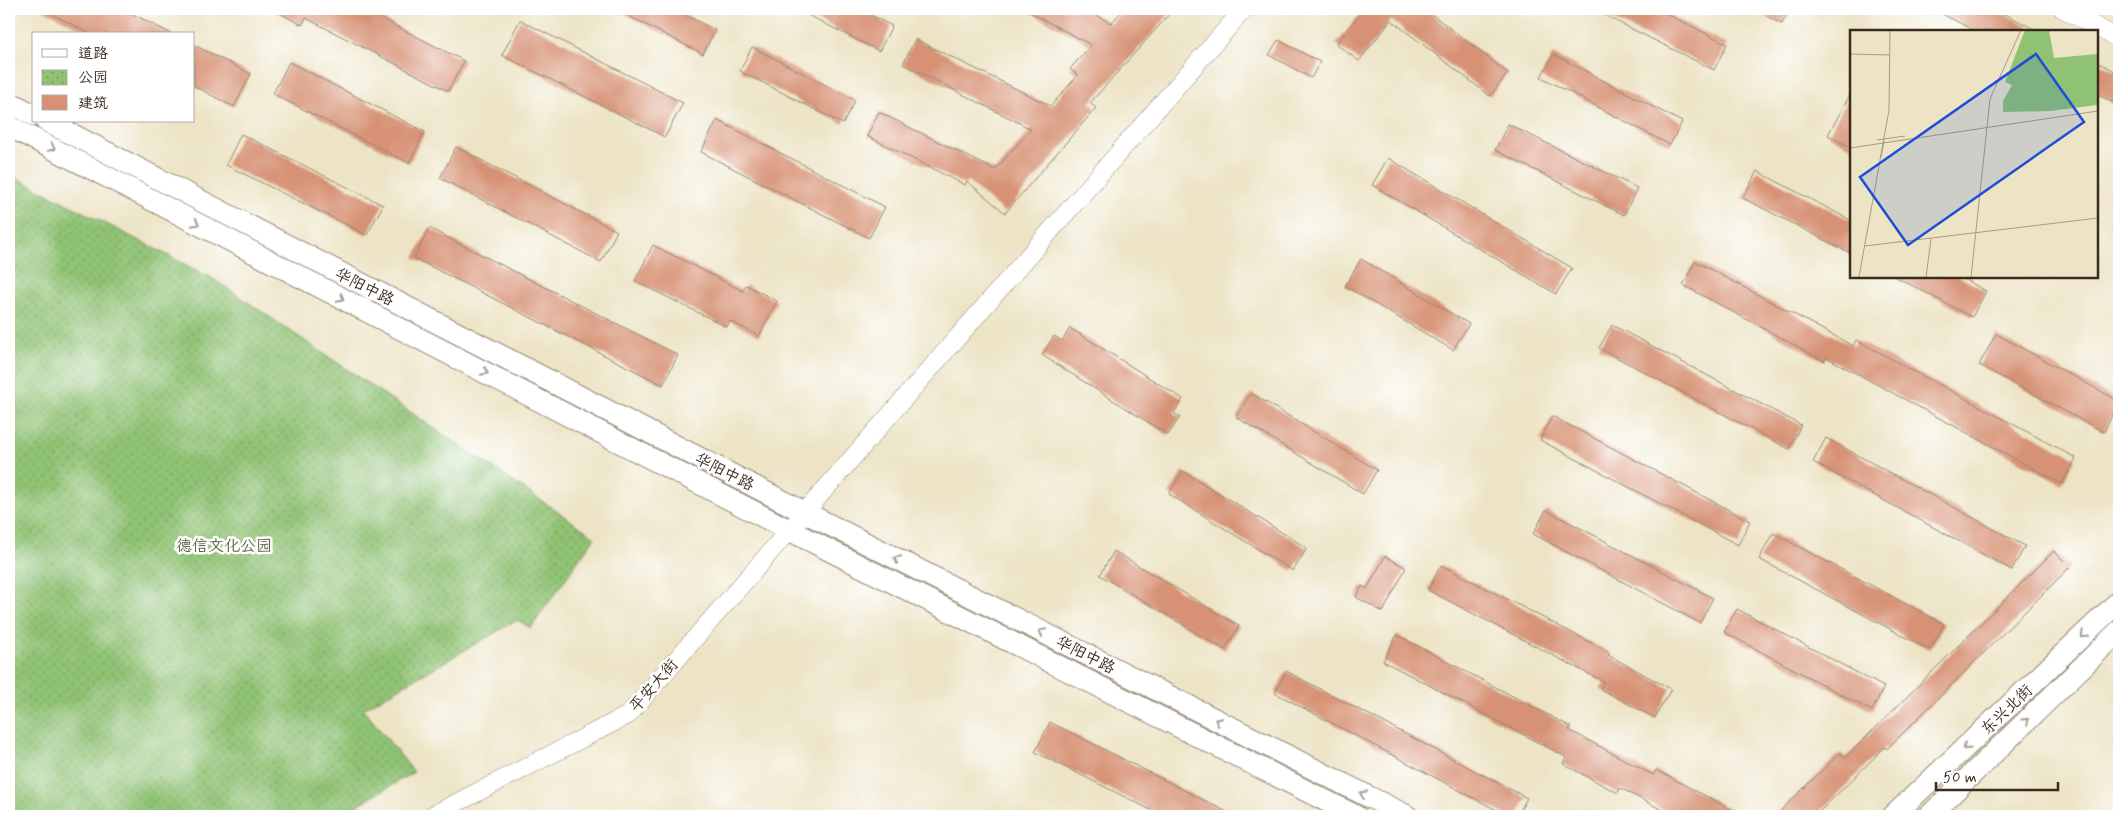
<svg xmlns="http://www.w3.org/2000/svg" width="2128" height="825" viewBox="0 0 2128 825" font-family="Mynerve,'LXGW WenKai TC',sans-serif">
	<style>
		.park { fill: url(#park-dots); stroke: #657648 }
		.building { fill: #d79274 }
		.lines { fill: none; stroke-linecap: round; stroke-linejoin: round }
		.minor-casing { stroke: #948772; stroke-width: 19 }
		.major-casing { stroke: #948772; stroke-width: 23 }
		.minor { stroke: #fff; stroke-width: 18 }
		.major { stroke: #fff; stroke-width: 21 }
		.oneway { stroke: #a79f9a }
		.labels { text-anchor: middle; stroke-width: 5; stroke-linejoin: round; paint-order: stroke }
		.street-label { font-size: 16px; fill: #3b2a1e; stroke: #fff }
		.park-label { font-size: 16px; fill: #585f3c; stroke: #fff }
		.inset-road { fill: none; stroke: #a69a83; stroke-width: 1 }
		.view { fill: #1d4ed8; fill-opacity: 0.15; stroke: #1d4ed8; stroke-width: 2.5 }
		.inset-edge { fill: none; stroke: #3b2a1e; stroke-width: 2.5 }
	</style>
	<defs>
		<pattern id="park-dots" width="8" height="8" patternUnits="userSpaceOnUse" patternTransform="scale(1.25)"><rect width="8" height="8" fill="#8fc273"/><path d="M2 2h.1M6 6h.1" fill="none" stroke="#769e5e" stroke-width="1.8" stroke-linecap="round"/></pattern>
	</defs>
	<rect width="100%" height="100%" fill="#fff"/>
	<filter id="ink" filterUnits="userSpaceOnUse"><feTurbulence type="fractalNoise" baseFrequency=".02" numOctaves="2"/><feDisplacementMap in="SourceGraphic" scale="10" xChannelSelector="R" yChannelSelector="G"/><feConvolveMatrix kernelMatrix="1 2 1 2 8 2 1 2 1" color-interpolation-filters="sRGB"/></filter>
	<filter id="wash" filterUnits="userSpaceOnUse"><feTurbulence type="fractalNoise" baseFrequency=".0096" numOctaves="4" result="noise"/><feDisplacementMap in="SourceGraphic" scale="20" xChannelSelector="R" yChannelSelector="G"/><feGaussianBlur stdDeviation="1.12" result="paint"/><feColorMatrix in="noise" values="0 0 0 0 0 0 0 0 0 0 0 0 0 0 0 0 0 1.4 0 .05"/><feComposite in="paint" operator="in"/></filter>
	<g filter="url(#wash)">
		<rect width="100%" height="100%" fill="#ede4c6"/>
		<polygon class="park" points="9,174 212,278 595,537 531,628 517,620 363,709 414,772 339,816 9,816"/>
		<g id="blocks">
			<g class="building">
				<polygon points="42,9 123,9 172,34 91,34"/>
				<polygon points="272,9 363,9 464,61 448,91 306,18 302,25"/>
				<polygon points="615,9 673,9 715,30 703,54"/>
				<polygon points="796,9 859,9 892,26 879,51"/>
				<polygon points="1024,9 1084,9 1111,23 1124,9 1174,9 1090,103 1096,108 1005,213 967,181 965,185 867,136 879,112 995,170 1031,129 903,64 915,39 1051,106 1078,75 1070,69 1091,45"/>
				<polygon points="1364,9 1425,9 1508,73 1490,96 1391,20 1359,61 1336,44"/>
				<polygon points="1592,9 1657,9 1727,44 1714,70"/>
				<polygon points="1752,9 1790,9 1782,24"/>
				<polygon points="1932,9 1995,9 2038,31 1976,31"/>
				<polygon points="520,20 683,103 665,137 502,55"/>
				<polygon points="1278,40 1320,62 1311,78 1269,55"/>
				<polygon points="194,45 251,74 234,107 194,86"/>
				<polygon points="752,47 855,100 843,124 740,71"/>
				<polygon points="1553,54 1682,122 1670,145 1541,77"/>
				<polygon points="289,62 425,132 409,163 273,94"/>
				<polygon points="2097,62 2119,73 2119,106 2097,94"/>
				<polygon points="1852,91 1852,148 1828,135"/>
				<polygon points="717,120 885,207 869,238 701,152"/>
				<polygon points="1508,124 1637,188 1624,215 1495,150"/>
				<polygon points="241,134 383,205 367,235 226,165"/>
				<polygon points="456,147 617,231 601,262 440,178"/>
				<polygon points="1388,158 1572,268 1556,294 1372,185"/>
				<polygon points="1757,171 1852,221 1852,254 1743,198"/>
				<polygon points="429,228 678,355 663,385 414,258"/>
				<polygon points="653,245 743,291 746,285 777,301 759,336 730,321 727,327 635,281"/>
				<polygon points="1361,259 1469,324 1453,350 1345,286"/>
				<polygon points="1695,261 1853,346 1856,340 2076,458 2062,484 1826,357 1824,361 1683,285"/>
				<polygon points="1894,276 1958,276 1986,291 1972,317"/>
				<polygon points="1612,325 1801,425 1789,449 1599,348"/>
				<polygon points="1070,328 1183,399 1174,413 1180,417 1168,435 1042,355 1054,336 1062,341"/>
				<polygon points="1996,334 2119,401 2104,432 1979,365"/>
				<polygon points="1251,393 1377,470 1363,494 1236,417"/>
				<polygon points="1552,416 1750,521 1738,545 1540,440"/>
				<polygon points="1826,438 2025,546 2012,570 1813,462"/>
				<polygon points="1183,471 1307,548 1293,571 1169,494"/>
				<polygon points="1546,510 1713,598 1700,623 1533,534"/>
				<polygon points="1773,533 1944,624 1930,650 1759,559"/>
				<polygon points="1114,551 1239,626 1225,650 1100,575"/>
				<polygon points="2054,551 2070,567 1887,749 1885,747 1815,816 1775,816 1840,753 1846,757"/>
				<polygon points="1385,556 1406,568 1383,612 1356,597 1362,586 1367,589"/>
				<polygon points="1441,565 1609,652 1608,655 1671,689 1655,718 1600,689 1604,682 1428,590"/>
				<polygon points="1737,609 1884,687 1872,711 1724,632"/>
				<polygon points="1397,635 1571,727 1569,730 1653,775 1656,770 1744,816 1674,816 1620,788 1618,793 1563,764 1566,757 1383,661"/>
				<polygon points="1286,671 1527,798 1517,816 1508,816 1275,693"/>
				<polygon points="1050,722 1235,816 1163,816 1035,752"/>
			</g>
		</g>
	</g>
	<g filter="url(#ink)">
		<use href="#blocks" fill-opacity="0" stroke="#948772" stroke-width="1"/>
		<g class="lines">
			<g class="minor-casing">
				<g id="minor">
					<polyline points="2063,9 2119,39"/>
					<polyline points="431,816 628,715 1244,9"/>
				</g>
			</g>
			<g class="major-casing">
				<g id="major">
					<polyline points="9,102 34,115"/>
					<polyline points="46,121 804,512 1407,816"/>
					<polyline points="9,126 789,530 1356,816"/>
					<polyline points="1893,816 2119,601"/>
					<polyline points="1929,816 2119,631"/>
				</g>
			</g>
			<use href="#minor" class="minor"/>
			<use href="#major" class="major"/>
		</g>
		<defs><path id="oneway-chevron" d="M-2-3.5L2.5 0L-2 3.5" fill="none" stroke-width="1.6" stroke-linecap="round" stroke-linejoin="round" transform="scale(1.25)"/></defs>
		<g class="oneway">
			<use href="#oneway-chevron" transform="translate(52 148) rotate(27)"/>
			<use href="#oneway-chevron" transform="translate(196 223) rotate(27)"/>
			<use href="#oneway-chevron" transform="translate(341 298) rotate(27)"/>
			<use href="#oneway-chevron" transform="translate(485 372) rotate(27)"/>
			<use href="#oneway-chevron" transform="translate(897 559) rotate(-153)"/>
			<use href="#oneway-chevron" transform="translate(1042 632) rotate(-153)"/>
			<use href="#oneway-chevron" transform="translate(2084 635) rotate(136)"/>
			<use href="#oneway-chevron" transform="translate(1218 721) rotate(-153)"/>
			<use href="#oneway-chevron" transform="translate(2026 721) rotate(-44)"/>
			<use href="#oneway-chevron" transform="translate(1966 747) rotate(136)"/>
			<use href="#oneway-chevron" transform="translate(1363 794) rotate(-153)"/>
		</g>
	</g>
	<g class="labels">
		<g class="street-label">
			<text transform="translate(365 286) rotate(27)" y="6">华阳中路</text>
			<text transform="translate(725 471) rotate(27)" y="6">华阳中路</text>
			<text transform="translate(1086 654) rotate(27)" y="6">华阳中路</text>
			<text transform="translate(653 685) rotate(-49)" y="6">平安大街</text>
			<text transform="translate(2006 709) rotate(-44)" y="6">东兴北街</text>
		</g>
		<g class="park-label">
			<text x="224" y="551">德信文化公园</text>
		</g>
	</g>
	<g transform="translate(1850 30)">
		<rect width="248" height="248" fill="#ede4c6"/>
		<path d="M175 0H199L204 28 247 24V75L200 81 153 82V71L162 55 155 52Z" fill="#8fc273"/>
		<path class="inset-road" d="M0 24 40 25M27 110 55 106M0 118 248 81M31 127 34 111M15 216 248 188M9 247 39 80 40 0M76 247 81 209M121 247 140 69 171 0"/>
		<path class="view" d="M186 24 234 92 58 215 10 147Z"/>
		<rect width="248" height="248" class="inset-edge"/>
	</g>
	<rect width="2128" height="825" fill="none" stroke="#fff" stroke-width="30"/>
	<rect x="32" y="32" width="162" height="90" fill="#ffffff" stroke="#b1aaa5"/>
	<rect x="42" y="49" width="25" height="8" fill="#ffffff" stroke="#b1aaa5"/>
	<text x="78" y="58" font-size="15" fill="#3b2a1e">道路</text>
	<rect x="42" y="70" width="25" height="15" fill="url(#park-dots)" stroke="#b1aaa5"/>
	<text x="78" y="82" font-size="15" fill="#3b2a1e">公园</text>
	<rect x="42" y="95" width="25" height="15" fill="#d79274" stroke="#b1aaa5"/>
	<text x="78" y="108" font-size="15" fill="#3b2a1e">建筑</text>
	<path d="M1936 782v8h122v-8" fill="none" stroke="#3b2a1e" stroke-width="2.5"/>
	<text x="1943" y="782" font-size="15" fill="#3b2a1e" stroke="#ffffff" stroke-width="4" paint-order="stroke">50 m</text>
</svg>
